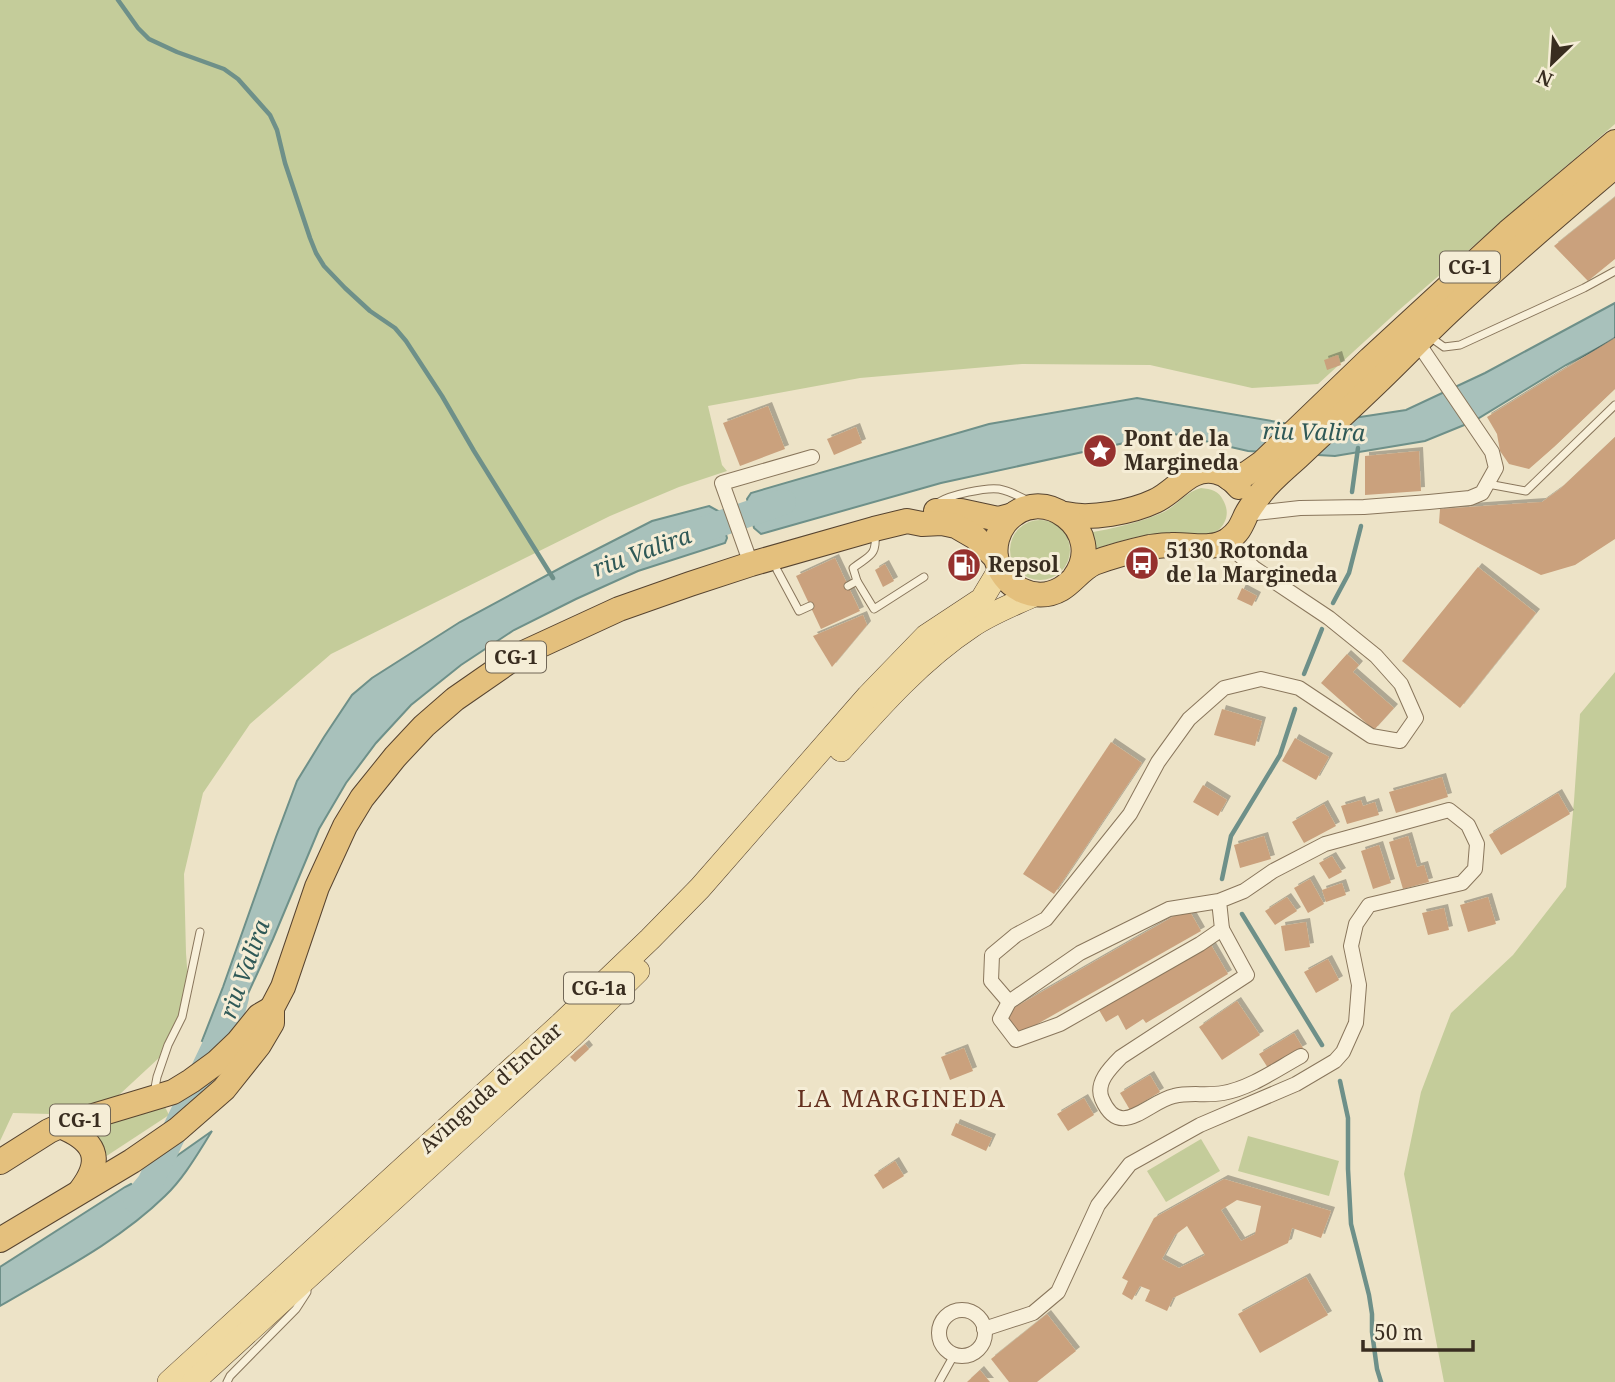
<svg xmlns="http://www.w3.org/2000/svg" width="1615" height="1382" viewBox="0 0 1615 1382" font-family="'Noto Serif',serif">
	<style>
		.green { fill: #c4cc9a }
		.water { fill: #a8c1bb; stroke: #6e9089; stroke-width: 2 }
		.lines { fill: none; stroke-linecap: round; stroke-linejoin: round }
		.stream { stroke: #6e9089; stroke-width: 4.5 }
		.river { stroke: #a8c1bb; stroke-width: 26 }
		.building { fill: #caa17d; fill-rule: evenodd; filter: url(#shadow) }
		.service-casing { stroke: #89765c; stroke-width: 9 }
		.minor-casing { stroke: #89765c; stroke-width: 16 }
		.primary-casing { stroke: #574430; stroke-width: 24 }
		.trunk-casing { stroke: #574430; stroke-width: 26 }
		.service { stroke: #f8f0da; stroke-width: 7 }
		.minor { stroke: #f8f0da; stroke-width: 14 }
		.primary { stroke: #efd9a0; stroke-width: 23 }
		.trunk { stroke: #e4c07d; stroke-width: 24 }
		.labels { text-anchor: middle; stroke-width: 6; stroke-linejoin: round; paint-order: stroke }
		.shield { fill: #f5edd6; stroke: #716757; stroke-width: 2 }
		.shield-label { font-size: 19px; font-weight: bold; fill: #392d20 }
		.poi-label { font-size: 21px; font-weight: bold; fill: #392d20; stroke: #f5edd6; text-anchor: start }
		.street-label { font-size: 21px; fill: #392d20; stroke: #f5edd6 }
		.water-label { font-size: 23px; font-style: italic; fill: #2f5957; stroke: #f5edd6 }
		.quarter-label { font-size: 24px; letter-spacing: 2px; fill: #653120; stroke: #f5edd6 }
	</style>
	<defs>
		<filter id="shadow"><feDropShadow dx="4" dy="-4" stdDeviation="0" flood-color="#0004"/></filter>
	</defs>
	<rect width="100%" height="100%" fill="#ede3c7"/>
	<g class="green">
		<polygon points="0,0 1615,0 1615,124 1399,310 1318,384 1252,388 1150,365 1022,364 860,378 708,406 722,465 727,471 679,487 610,516 331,654 250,724 203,793 184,874 186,953 189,994 160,1057 106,1107 50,1114 13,1113 0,1141"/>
		<path d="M1201 488C1211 489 1219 491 1223 500 1227 507 1228 514 1225 521 1215 546 1177 531 1156 534 1135 536 1113 543 1093 550L1088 533C1111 529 1142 522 1164 512 1178 505 1185 492 1201 488Z"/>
		<circle cx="1040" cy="550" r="30"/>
		<polygon points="1615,672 1615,1382 1444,1382 1404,1174 1421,1092 1451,1013 1513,955 1566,887 1574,801 1580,714"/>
		<polygon points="164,1105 169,1115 105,1157 91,1131 100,1125"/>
		<polygon points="1248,1136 1339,1161 1329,1196 1238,1171"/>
		<polygon points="1201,1139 1220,1171 1166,1202 1147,1171"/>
	</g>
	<g class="water">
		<polygon points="1615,303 1615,339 1566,365 1474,421 1425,441 1335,456 1248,451 1170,433 941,483 768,532 761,534 754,528 747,499 751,493 989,424 1137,398 1301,426 1406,410 1485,373"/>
		<polygon points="709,506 720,512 727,538 725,543 638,571 576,599 514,630 461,665 411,705 376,743 346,783 319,829 273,939 241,1009 199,1056 205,1042 202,1041 223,987 276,837 297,781 324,737 352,695 372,678 460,622 566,565 652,521"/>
		<path d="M212 1131C198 1153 184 1178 165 1196 118 1242 56 1273 0 1306V1267L125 1187 131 1184 134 1186Z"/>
	</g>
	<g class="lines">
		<g class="stream">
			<polyline points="118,0 138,28 149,39 177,52 224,69 238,79 270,115 277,130 285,163 310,238 316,253 324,266 345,288 370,311 395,328 406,341 442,396 474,451 553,578"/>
			<polyline points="1352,492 1358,448"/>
			<polyline points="1333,603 1349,573 1361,526"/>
			<polyline points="1304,674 1322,629"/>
			<polyline points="1222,879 1231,836 1280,755 1295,709"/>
			<polyline points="1242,914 1322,1045"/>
			<polyline points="1340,1081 1348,1118 1348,1169 1351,1224 1369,1295 1372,1314 1372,1332 1377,1369 1381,1382"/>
		</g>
		<g class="river">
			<polyline points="690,534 783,502"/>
			<polyline points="136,1200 150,1183 233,1008 236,997"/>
		</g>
	</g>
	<g class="building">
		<polygon points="1615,197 1615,259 1588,281 1554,246"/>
		<polygon points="1615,338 1615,389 1554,447 1529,469 1509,464 1500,451 1497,434 1487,417"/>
		<polygon points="1338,355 1341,365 1327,370 1324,360"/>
		<polygon points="768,406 785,449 740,466 723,423"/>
		<polygon points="856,427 862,443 834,455 827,439"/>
		<polygon points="1615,437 1615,539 1575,565 1541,575 1439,523 1440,509 1542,502 1560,489"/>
		<polygon points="1419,451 1421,491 1365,495 1365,456"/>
		<polygon points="835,558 860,611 821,629 796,576"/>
		<polygon points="885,564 894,581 883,587 875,570"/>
		<polygon points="1478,567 1536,613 1460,708 1402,661"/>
		<polygon points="1242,588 1257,596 1252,606 1237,599"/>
		<polygon points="863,615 867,625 832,667 813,636"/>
		<polygon points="1347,654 1359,665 1353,672 1394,708 1374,730 1321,683"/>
		<polygon points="1222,709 1262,721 1255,746 1214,735"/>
		<polygon points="1295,738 1329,757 1316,780 1282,761"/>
		<polygon points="1111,742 1142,763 1054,894 1023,874"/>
		<polygon points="1442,777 1448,797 1396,813 1389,792"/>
		<polygon points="1203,785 1227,800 1218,816 1193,802"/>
		<polygon points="1558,793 1570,814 1501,855 1489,835"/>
		<polygon points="1361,800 1363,806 1375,802 1379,815 1347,824 1341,806"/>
		<polygon points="1324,804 1336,826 1304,843 1292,822"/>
		<polygon points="1264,836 1271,859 1240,868 1234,845"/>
		<polygon points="1408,836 1417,867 1424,865 1429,882 1403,889 1389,842"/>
		<polygon points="1379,845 1391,883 1373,889 1361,851"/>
		<polygon points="1332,856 1342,872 1329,879 1319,863"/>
		<polygon points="1310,879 1324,904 1308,913 1294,888"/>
		<polygon points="1342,883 1346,895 1326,902 1322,890"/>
		<polygon points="1287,897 1297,911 1275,925 1265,911"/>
		<polygon points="1488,897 1496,924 1468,932 1460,905"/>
		<polygon points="1188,908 1201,931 1018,1035 1005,1013"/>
		<polygon points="1444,908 1449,930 1428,935 1422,913"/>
		<polygon points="1306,922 1310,947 1285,951 1281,926"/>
		<polygon points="1210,943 1228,974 1146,1023 1143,1019 1126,1030 1118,1015 1106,1022 1099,1010"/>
		<polygon points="1328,959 1339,980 1316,993 1304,972"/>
		<polygon points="1237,1001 1260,1035 1222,1060 1199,1027"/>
		<polygon points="1294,1033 1303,1048 1268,1068 1259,1054"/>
		<polygon points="585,1044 589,1049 575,1062 570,1057"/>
		<polygon points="964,1048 973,1071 950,1080 941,1057"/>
		<polygon points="1150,1075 1160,1092 1130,1110 1120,1093"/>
		<polygon points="1084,1098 1094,1115 1068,1131 1057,1114"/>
		<polygon points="956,1123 992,1138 986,1151 951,1135"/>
		<polygon points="895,1161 904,1176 883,1189 874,1175"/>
		<path d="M1224 1179 1331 1211 1321 1238 1292 1228 1288 1243 1173 1298 1167 1311 1145 1301 1150 1290 1140 1286 1132 1300 1122 1294 1128 1281 1122 1278 1154 1218ZM1237 1200 1261 1206 1255 1234 1241 1241 1221 1210ZM1187 1226 1205 1255 1179 1268 1162 1259 1175 1235Z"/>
		<polygon points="1306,1277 1328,1315 1260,1353 1238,1314"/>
		<polygon points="1047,1314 1076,1351 1037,1382 1009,1382 991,1359"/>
		<polygon points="980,1370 990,1382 967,1382"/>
	</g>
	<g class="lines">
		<g class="service-casing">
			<g id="service">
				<polyline points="1430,337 1444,347 1460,345 1584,288 1615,271"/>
				<polyline points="1488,484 1526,491 1615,405"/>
				<path d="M939 502C950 495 986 487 999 489 1010 491 1021 497 1030 502"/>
				<polyline points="774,562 777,570 799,611 810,606"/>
				<polyline points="857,581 874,609 924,577"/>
				<path d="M848 586 857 581 853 568C870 555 877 556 875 533"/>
				<polyline points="154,1093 157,1077 168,1045 182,1017 200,932"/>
				<polyline points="227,1382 230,1376 296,1309 307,1292 307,1288"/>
				<polyline points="939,1382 954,1355"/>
			</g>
		</g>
		<g class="minor-casing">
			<g id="minor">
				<polyline points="1246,514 1300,508 1364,507 1429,502 1470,498 1482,493 1496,468 1492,452 1418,343"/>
				<polyline points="751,564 722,483 812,457"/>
				<path d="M1222 929 1247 975 1121 1057C1110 1068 1095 1083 1102 1099 1120 1141 1147 1102 1174 1096 1189 1092 1207 1096 1223 1093 1251 1088 1277 1069 1301 1056"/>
				<polyline points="1009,1002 991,981 992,955 1016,935 1046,919 1130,814 1158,762 1189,719 1224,688 1261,679 1299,688 1371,736 1400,741 1416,718 1401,684 1376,656 1329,618 1254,568 1225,542"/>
				<circle cx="962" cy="1333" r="23"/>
				<polyline points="984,1329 1033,1313 1058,1292 1098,1205 1130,1164 1200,1125 1296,1084 1335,1061 1343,1052 1356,1023 1359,985 1351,946 1356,924 1369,905 1462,883 1475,869 1477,844 1468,825 1449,810 1325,844 1273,871 1244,891 1219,901 1169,909 1080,953 1009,1002 1000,1019 1016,1040 1060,1024 1200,944 1222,929 1219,901"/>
			</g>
		</g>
		<g class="primary-casing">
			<g id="primary">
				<path d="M841 750C881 705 922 659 972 626 991 613 1015 604 1036 594"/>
				<polyline points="169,1382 561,1024 650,939 700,888 868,696 926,636 982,599 1000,569"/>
				<polyline points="193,1382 572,1036 638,971"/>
			</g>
		</g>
		<g class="trunk-casing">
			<g id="trunk">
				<polyline points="1229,478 1246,474 1263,462 1370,359 1508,232 1615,142"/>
				<polyline points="936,511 961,511 998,519 1013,515"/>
				<path d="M1065 514C1090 520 1132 512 1155 501 1177 491 1190 465 1217 472 1226 474 1233 480 1239 487"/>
				<path d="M1074 578C1109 531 1040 479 1005 523 998 532 994 545 996 557 1001 587 1035 604 1061 589 1073 582 1081 569 1094 563 1112 556 1132 551 1150 547 1157 546 1165 545 1171 545 1191 544 1211 551 1228 540 1239 532 1241 526 1246 515 1250 507 1256 500 1261 493 1272 479 1286 468 1299 456 1322 434 1345 413 1368 391 1397 364 1423 336 1452 309 1504 260 1560 213 1615 166"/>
				<path d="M60 1126C94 1140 105 1158 81 1190"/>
				<polyline points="0,1162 49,1131 60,1126 173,1092 191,1081 217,1062 238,1042 259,1016 271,1009"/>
				<polyline points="0,1240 132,1161 177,1130 224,1089 259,1045 272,1023 272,1008 283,987 317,887 345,826 362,798 395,757 424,726 455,699 517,656 619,609 690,584 751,564 874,529 907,521 922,524 942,523 956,526 975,537 996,558"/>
			</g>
		</g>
		<use href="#service" class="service"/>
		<use href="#minor" class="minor"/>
		<use href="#primary" class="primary"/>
		<use href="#trunk" class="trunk"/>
	</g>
	<defs>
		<g id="sight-disc" transform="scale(1.75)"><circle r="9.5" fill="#96312e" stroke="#f5edd6"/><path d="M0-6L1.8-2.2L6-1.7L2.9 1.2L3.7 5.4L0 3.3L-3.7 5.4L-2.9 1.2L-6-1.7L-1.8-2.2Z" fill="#fff"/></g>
		<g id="bus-disc" transform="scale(1.75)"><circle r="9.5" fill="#96312e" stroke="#f5edd6"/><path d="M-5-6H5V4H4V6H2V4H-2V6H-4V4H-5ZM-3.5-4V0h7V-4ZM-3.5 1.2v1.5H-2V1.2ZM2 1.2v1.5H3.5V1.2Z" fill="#fff"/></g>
		<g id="fuel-disc" transform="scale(1.75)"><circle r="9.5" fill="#96312e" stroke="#f5edd6"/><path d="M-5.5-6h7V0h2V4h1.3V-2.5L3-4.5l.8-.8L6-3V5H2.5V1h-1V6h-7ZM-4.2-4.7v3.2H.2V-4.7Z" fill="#fff"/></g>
	</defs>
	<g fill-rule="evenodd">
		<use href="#sight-disc" x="1100" y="451"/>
		<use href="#bus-disc" x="1142" y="563"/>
		<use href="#fuel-disc" x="964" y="565"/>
	</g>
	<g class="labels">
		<g class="shield">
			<rect x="1440" y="251.5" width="60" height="31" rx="5"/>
			<rect x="486" y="641.5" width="60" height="31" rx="5"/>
			<rect x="564" y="972.5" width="70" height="31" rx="5"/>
			<rect x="50" y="1104.5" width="60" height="31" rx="5"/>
		</g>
		<g class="shield-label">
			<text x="1470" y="274">CG-1</text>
			<text x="516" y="664">CG-1</text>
			<text x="599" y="995">CG-1a</text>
			<text x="80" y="1127">CG-1</text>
		</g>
		<g class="poi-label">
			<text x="1124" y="446">Pont de la<tspan x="1124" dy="24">Margineda</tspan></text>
			<text x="1166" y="558">5130 Rotonda<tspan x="1166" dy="24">de la Margineda</tspan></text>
			<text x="988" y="572">Repsol</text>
		</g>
		<g class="street-label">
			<text transform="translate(491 1088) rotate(-42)" y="7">Avinguda d'Enclar</text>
		</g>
		<g class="water-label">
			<text transform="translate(1314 432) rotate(1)" y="8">riu Valira</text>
			<text transform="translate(642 552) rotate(-20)" y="8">riu Valira</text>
			<text transform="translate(245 969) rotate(-70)" y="8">riu Valira</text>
		</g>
		<g class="quarter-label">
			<text x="902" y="1107">LA MARGINEDA</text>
		</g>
	</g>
	<g transform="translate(1552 63) rotate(205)" stroke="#f5edd6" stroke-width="5" paint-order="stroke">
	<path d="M0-5L12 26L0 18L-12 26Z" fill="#392d20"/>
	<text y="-10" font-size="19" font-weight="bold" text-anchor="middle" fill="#392d20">N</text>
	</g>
	<path d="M1363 1340v10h110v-10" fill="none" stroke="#392d20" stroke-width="3.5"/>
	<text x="1374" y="1340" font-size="21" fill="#392d20" stroke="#f5edd6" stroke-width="5" paint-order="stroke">50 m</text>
</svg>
